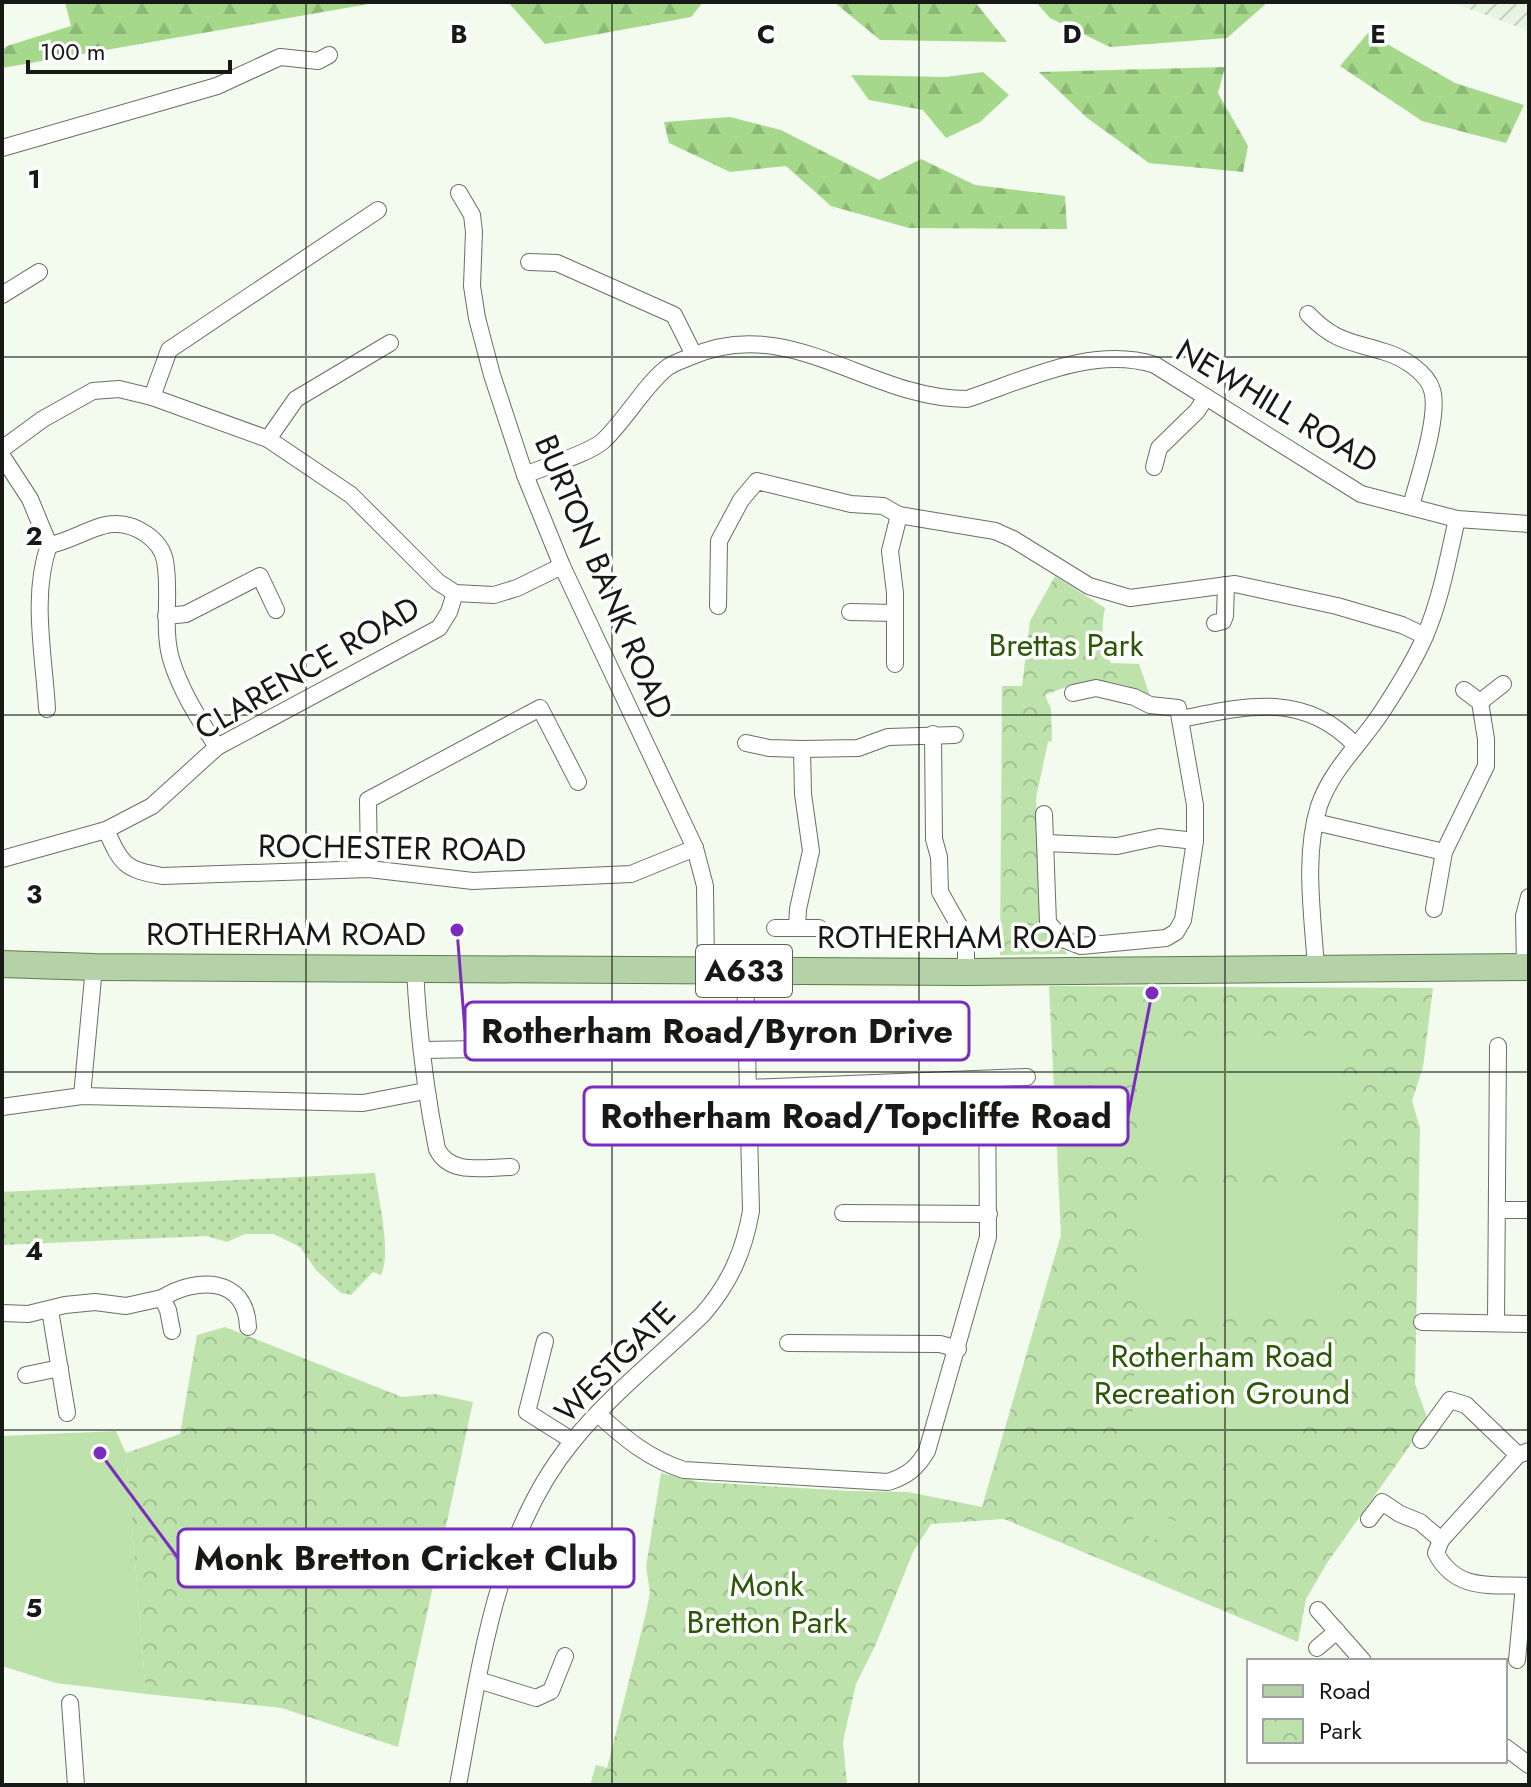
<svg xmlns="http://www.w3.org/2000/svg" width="1531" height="1787" viewBox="0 0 1531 1787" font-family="Jost,sans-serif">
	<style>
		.industrial { fill: url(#industrial-furrows) }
		.grass { fill: url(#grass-dots) }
		.forest { fill: url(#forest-firs) }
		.park { fill: url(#park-crowns) }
		.pitch { fill: #bee2ac }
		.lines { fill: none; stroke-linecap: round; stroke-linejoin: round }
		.street-casing { stroke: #686f64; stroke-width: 18 }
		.primary-casing { stroke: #5e7c4e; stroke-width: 28 }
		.street { stroke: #fff; stroke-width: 16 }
		.primary { stroke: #b5d1a7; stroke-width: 26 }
		.grid { fill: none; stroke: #161915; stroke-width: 2; stroke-opacity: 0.55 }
		.labels { text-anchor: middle; stroke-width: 7; stroke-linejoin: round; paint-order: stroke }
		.shield { fill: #fff; stroke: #5c5e5b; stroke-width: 2 }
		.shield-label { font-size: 30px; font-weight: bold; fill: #161915 }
		.street-label { font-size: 32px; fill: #161915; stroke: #fff }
		.park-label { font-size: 32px; fill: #2b5806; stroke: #fff }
		.grid-label { font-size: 26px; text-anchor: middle; font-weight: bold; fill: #161915; stroke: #fff; stroke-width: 7; stroke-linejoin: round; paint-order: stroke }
		.leader { fill: none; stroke: #7b2cbf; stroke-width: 3 }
		.callout-dot { fill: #7b2cbf; stroke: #fff; stroke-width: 3 }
		.callout { fill: #fff; stroke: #7b2cbf; stroke-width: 3 }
		.callout-label { font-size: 34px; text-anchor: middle; font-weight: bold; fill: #161915 }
	</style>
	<defs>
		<pattern id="industrial-furrows" width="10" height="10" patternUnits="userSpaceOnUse" patternTransform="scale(2)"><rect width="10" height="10" fill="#e7f4e1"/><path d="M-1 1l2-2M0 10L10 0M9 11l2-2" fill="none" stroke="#c5d1c0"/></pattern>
		<pattern id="grass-dots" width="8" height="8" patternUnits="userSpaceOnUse" patternTransform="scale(2)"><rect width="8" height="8" fill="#bee2ac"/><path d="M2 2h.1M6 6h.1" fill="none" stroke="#a3c193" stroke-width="1.8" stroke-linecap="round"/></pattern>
		<pattern id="forest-firs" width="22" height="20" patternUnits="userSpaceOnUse" patternTransform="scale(2)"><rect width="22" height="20" fill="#a5d88b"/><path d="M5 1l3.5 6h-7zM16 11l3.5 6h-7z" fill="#8db977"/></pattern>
		<pattern id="park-crowns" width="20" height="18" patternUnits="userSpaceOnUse" patternTransform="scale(2)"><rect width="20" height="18" fill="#bee2ac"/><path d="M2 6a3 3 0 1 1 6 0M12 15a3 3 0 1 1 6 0" fill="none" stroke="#a3c193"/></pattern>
	</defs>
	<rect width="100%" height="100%" fill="#f3fbef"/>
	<polygon class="industrial" points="1451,2 1529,2 1529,31"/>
	<path class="grass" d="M375 1173C378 1199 392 1252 381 1275L373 1272 351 1295 341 1293 316 1270 300 1247 274 1234H245L227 1242 206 1236 2 1245V1192Z"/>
	<g class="forest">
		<polygon points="65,2 380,2 2,68 2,50 7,46 71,26"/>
		<polygon points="508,2 703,2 691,17 545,44"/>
		<polygon points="834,2 975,2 1007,42 880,40"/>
		<polygon points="1036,2 1268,2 1227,38 1110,47 1050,18"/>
		<polygon points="1368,33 1455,83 1524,105 1506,143 1422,121 1340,66"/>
		<polygon points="1225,67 1218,93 1248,146 1243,172 1149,163 1086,117 1039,72"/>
		<polygon points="983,72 1009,95 980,122 946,138 923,110 869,100 851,75 946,77"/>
		<polygon points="730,117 781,130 879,180 921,159 975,185 1065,196 1067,229 909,228 831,206 786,166 730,172 669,143 664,122"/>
	</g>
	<g class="park">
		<path d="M1055 576 1105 608C1101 627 1101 645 1111 663L1139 664 1150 696C1110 675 1085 679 1045 695L1051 709 1052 741 1048 742 1036 798 1041 912 1048 935 1068 954 1000 955 1002 686H1022L1030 621Z"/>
		<polygon points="1049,986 1433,988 1423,1067 1412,1101 1420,1128 1415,1384 1428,1420 1327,1563 1306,1599 1298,1642 1004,1519 931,1524 913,1552 876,1644 856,1684 843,1741 847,1785 590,1785 596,1765 607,1768 646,1613 650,1592 646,1567 661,1473 700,1482 850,1491 908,1492 982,1507 1061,1235"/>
		<polygon points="225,1327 402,1397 435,1394 473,1402 398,1747 282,1708 146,1694 126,1453 180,1434 197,1335"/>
	</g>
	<g class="pitch">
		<polygon points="1341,1036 1341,1164 1137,1165 1137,1037"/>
		<polygon points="1341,1189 1342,1317 1138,1318 1137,1190"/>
		<polygon points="1135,1340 1299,1344 1296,1443 1132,1439"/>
		<polygon points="116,1431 126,1453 146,1694 56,1683 2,1666 2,1436"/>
		<polygon points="1140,1505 1178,1522 1167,1545 1129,1527"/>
	</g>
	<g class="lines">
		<g class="street-casing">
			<g id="street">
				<polyline points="2,148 217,86 280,57 318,61 329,55"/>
				<polyline points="459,193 472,215 474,232 472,286 477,318 492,375 525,475 562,566 695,848 705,886 706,970"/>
				<polyline points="529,262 557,263 674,315 694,355"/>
				<polyline points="2,295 39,272"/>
				<path d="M1308 314C1335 342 1350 341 1385 352 1402 357 1427 372 1432 390 1440 415 1418 479 1411 506"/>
				<polyline points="152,397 169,350 378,210"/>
				<polyline points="268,439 296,399 390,343"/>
				<polyline points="2,449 43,419 93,391 119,389 152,397 268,439 351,495 438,582 455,593 494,595 517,588 562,566"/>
				<path d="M2 456 30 499 49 545C70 542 95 524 114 524 135 523 161 539 165 561 171 593 162 627 171 659 181 692 199 719 217 747"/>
				<polyline points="1154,467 1159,448 1197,411 1206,397"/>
				<path d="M525 475C544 467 590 453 603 441 624 422 647 382 668 367 674 363 683 360 690 357 789 312 868 399 967 399 1025 380 1093 345 1155 365L1361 494 1457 519 1529 524"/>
				<polyline points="718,606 719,541 741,500 757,481 851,504 883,506 899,515 995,531 1013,539 1089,586 1130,598 1235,584 1337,606 1402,625 1425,636"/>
				<polyline points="850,612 895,613"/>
				<polyline points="166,616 186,614 260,576 276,610"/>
				<polyline points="1215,623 1223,621 1225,616 1226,585"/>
				<polyline points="895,664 895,593 890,551 899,515"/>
				<polyline points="1480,702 1503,684"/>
				<path d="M47 709C44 656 31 595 49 545"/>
				<path d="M1181 719C1246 706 1304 691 1355 745"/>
				<polyline points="933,734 934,839 939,857 940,892 962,931 966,946 966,972"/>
				<polyline points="746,743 769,748 802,749 858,748 888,737 955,735"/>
				<polyline points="1044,814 1048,923 1063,939 1081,946 1166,938 1176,932 1183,920 1195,841 1195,805 1178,708 1150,705 1134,697 1096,688 1073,693"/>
				<polyline points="1315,822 1444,852"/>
				<path d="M106 830C122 865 124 869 162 876L369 869 473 881 631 874 695 848"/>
				<polyline points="1046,843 1117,846 1159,837 1195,841"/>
				<polyline points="2,859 106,830 152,806 217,747 439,628 449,612 455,593"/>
				<polyline points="369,869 368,800 540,708 578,782"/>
				<polyline points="1434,909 1444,852 1486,766 1486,739 1480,702 1464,690"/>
				<polyline points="775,928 819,928"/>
				<polyline points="797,928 798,909 811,851 803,794 802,749"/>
				<polyline points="1525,967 1524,916 1529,897"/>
				<path d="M415 969C418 1030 425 1089 437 1149 450 1176 485 1167 511 1167"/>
				<path d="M1316 969C1313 916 1303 857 1319 806 1332 768 1362 743 1383 710 1398 687 1414 662 1425 636 1441 599 1448 558 1457 519"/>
				<polyline points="422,1050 642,1046"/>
				<polyline points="747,1088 1027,1077"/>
				<polyline points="82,1096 94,967"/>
				<polyline points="2,1107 82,1096 363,1103 425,1091"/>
				<polyline points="1497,1210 1529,1210"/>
				<polyline points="843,1213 989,1214"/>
				<path d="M162 1298C196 1277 246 1276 248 1327"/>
				<polyline points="50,1310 67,1413"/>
				<polyline points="2,1313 28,1314 65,1305 95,1302 126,1306 162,1298 168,1310 172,1331"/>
				<polyline points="1422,1322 1529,1324"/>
				<polyline points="1496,1323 1498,1046"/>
				<polyline points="545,1341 527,1412 573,1441"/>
				<polyline points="788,1343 940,1344 958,1349"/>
				<polyline points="26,1375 60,1368"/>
				<path d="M598 1414C624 1438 649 1459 684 1470L888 1482C907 1476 917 1468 927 1451L988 1237 987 1079"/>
				<polyline points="1421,1440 1450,1400 1466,1405 1518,1455"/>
				<path d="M1529 1451 1518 1455 1441 1540 1436 1553C1456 1592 1492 1584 1529 1586"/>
				<polyline points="1369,1519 1382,1502 1400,1514 1420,1522 1441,1540"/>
				<polyline points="1318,1610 1363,1661"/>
				<polyline points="1317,1648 1337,1631"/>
				<polyline points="1517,1660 1524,1586"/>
				<polyline points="478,1680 536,1698 551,1691 565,1656"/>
				<polyline points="70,1703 76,1785"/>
				<polyline points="1505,1747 1529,1765"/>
				<path d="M458 1785C480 1669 495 1536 572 1442 610 1395 660 1356 703 1314 730 1283 744 1251 751 1211L745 971"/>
			</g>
		</g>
		<g class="primary-casing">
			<polyline id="primary" points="2,964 94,967 966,972 1529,967"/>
		</g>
		<use href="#street" class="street"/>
		<use href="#primary" class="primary"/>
	</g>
	<path class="grid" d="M306 2V1785M612 2V1785M919 2V1785M1225 2V1785M2 357H1529M2 715H1529M2 1072H1529M2 1430H1529"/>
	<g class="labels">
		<rect class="shield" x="696" y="945" width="96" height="52" rx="6"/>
		<g class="shield-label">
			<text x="744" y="981">A633</text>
		</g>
		<g class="street-label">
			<text transform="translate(1277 406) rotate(31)" y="11">NEWHILL ROAD</text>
			<text transform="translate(604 577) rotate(67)" y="11">BURTON BANK ROAD</text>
			<text transform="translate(307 668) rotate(-30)" y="11">CLARENCE ROAD</text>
			<text transform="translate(392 848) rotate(1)" y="11">ROCHESTER ROAD</text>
			<text x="286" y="945">ROTHERHAM ROAD</text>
			<text x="957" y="948">ROTHERHAM ROAD</text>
			<text transform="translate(615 1362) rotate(-45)" y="11">WESTGATE</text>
		</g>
		<g class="park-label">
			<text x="1066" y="656">Brettas Park</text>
			<text x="1222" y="1367">Rotherham Road<tspan x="1222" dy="37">Recreation Ground</tspan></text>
			<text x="767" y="1596">Monk<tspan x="767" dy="37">Bretton Park</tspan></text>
		</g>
	</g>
	<g class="grid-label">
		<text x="459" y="43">B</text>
		<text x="766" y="43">C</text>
		<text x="1072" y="43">D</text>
		<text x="1378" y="43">E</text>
		<text x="34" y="188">1</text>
		<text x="34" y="545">2</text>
		<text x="34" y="903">3</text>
		<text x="34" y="1260">4</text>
		<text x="34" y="1617">5</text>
	</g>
	<path class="leader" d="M457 930L465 1031M1152 993L1128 1116M100 1453L178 1558"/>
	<g class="callout-dot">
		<circle cx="457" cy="930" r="8"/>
		<circle cx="1152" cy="993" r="8"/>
		<circle cx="100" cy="1453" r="8"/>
	</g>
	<g class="callout">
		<rect x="465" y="1002" width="504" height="58" rx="8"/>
		<rect x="584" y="1087" width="544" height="58" rx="8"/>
		<rect x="178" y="1529" width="456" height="58" rx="8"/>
	</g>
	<g class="callout-label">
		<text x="717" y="1043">Rotherham Road/Byron Drive</text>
		<text x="856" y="1128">Rotherham Road/Topcliffe Road</text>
		<text x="406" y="1570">Monk Bretton Cricket Club</text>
	</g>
	<rect width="1531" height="1787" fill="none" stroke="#161915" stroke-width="8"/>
	<rect x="1247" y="1659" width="260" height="104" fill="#ffffff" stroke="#a2a3a1" stroke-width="2"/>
	<rect x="1263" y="1685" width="40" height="12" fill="#b5d1a7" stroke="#a2a3a1" stroke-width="2"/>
	<text x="1319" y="1699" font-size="24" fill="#161915">Road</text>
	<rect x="1263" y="1719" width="40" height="24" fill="url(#park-crowns)" stroke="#a2a3a1" stroke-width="2"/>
	<text x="1319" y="1739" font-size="24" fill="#161915">Park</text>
	<path d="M28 60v12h202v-12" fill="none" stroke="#161915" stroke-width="4"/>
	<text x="40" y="60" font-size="24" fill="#161915" stroke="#ffffff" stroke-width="6" paint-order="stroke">100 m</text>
</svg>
